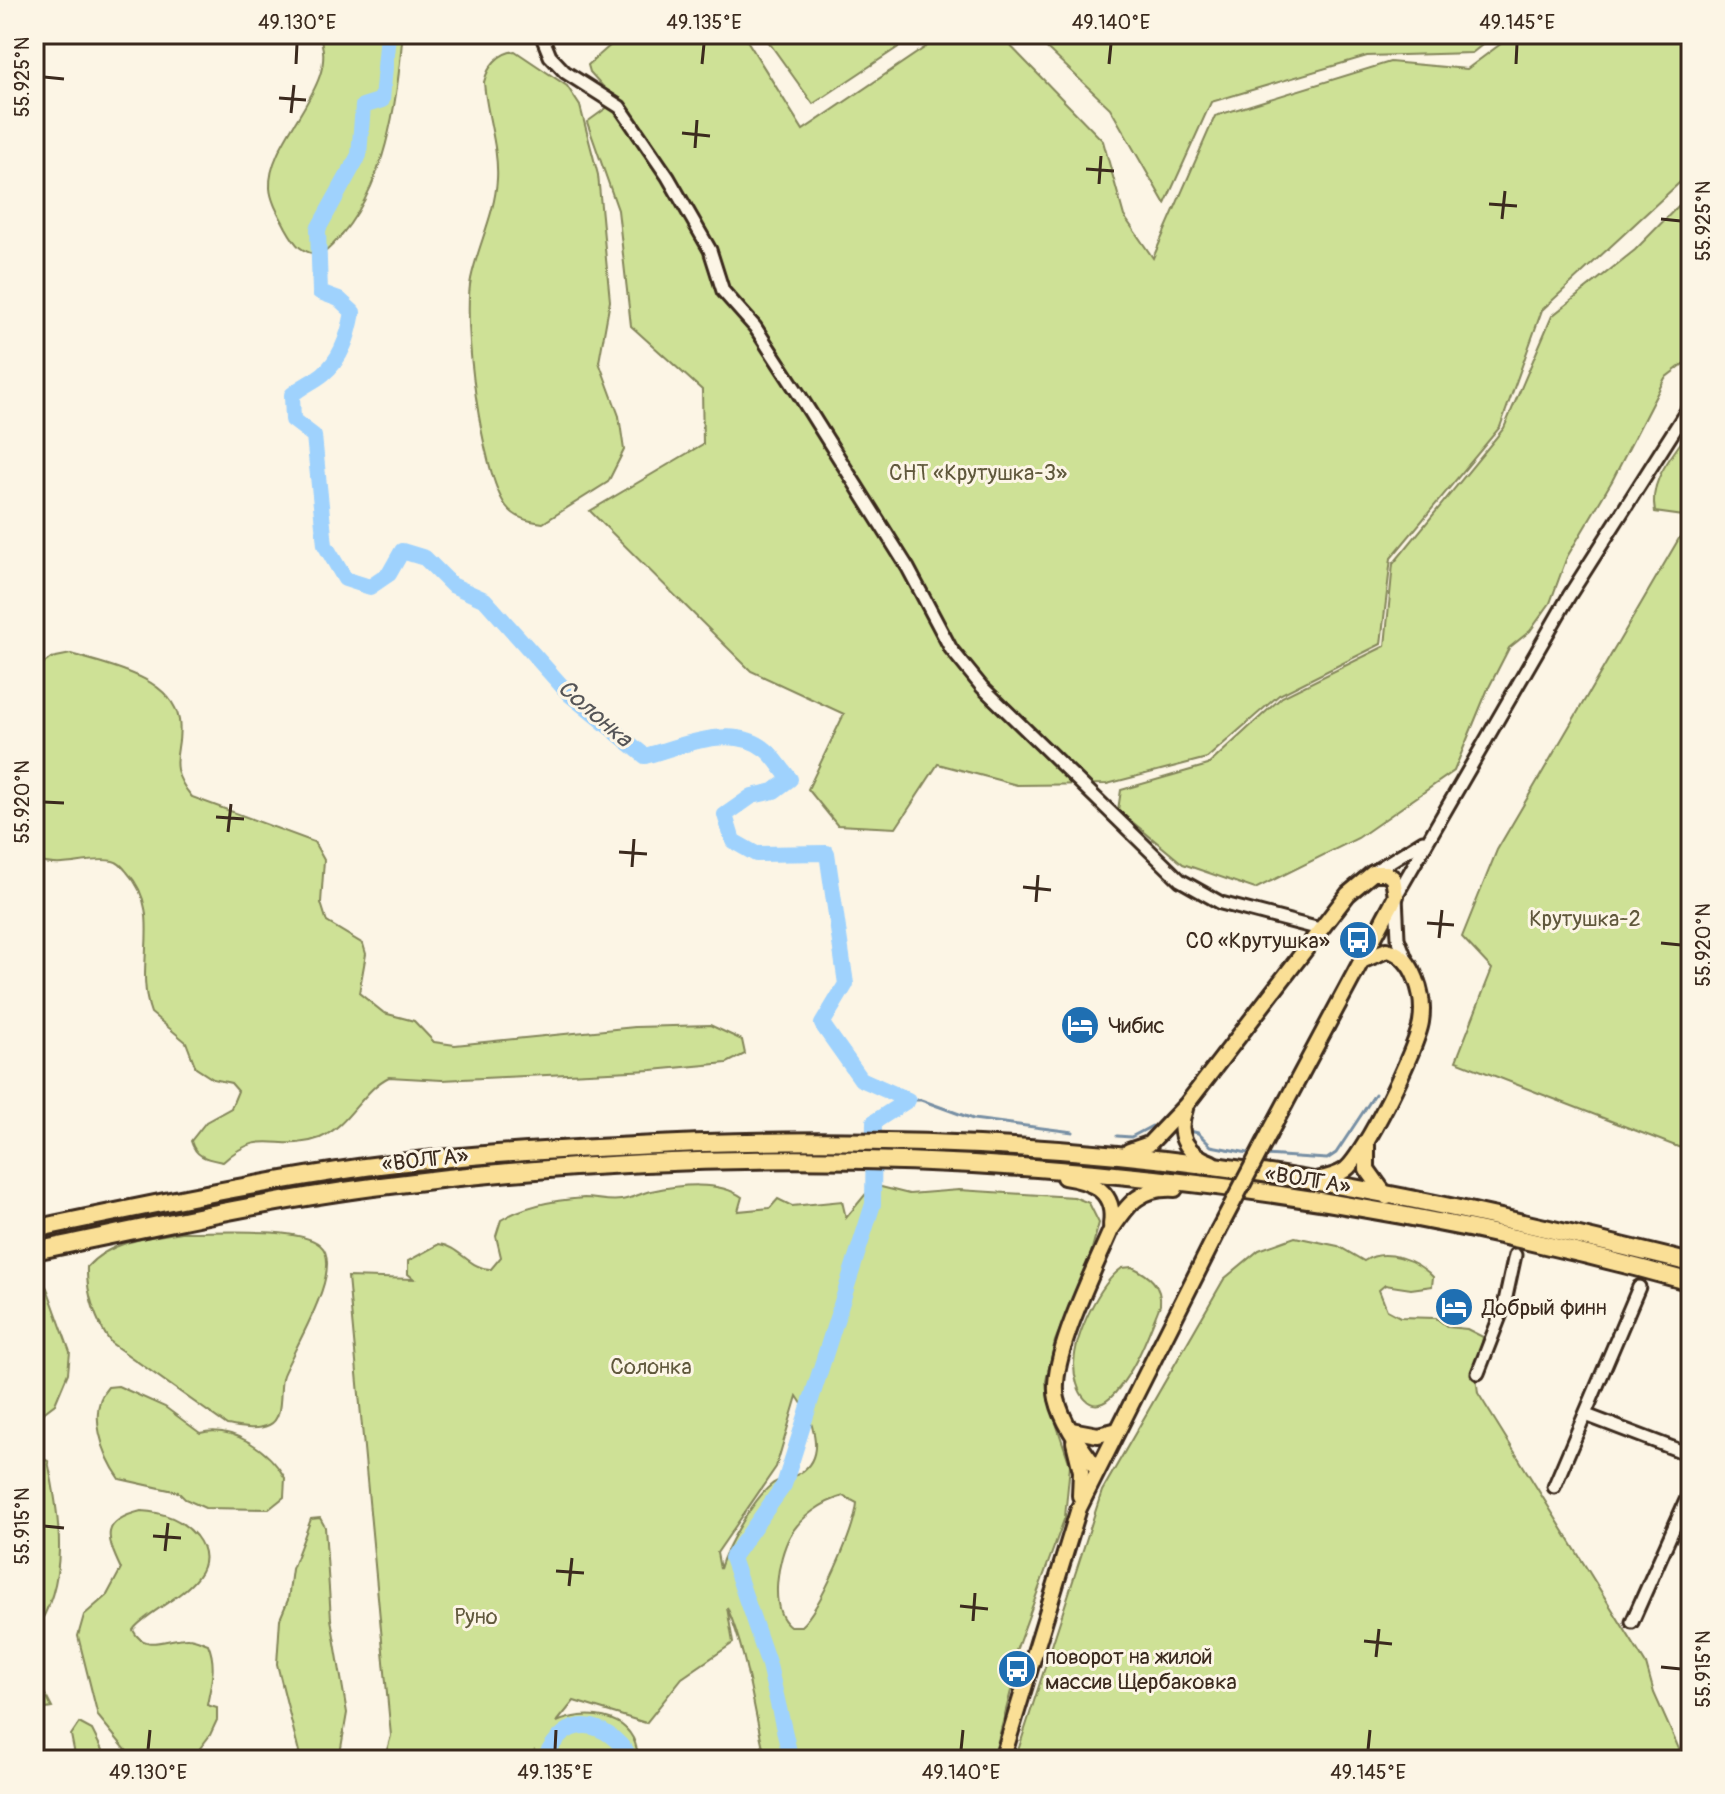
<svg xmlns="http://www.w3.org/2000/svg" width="1725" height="1794" viewBox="0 0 1725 1794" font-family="Pangolin,sans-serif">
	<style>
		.green { fill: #cee196; stroke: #84865a; stroke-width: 2; fill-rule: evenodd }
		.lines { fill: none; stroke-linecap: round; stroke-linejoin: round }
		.stream { stroke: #778fa4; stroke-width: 3 }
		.river { stroke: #9fd2fd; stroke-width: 16 }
		.minor-casing { stroke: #3b2a1e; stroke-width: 17 }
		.major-casing { stroke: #3b2a1e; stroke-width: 20 }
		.highway-casing { stroke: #3b2a1e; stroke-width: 22 }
		.minor { stroke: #fcf5e5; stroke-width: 11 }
		.major { stroke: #fadf96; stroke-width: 14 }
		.highway { stroke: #fadf96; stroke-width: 16 }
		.major-bridge-casing { stroke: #3b2a1e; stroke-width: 20; stroke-linecap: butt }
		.major-bridge { stroke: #fadf96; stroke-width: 14 }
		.ticks { fill: none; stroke: #3b2a1e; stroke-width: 3 }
		.labels { text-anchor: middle; stroke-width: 6; stroke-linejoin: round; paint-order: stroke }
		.park-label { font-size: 22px; fill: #60583c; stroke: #fcf5e5 }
		.poi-label { font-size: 22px; fill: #3b2a1e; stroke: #fcf5e5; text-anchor: start }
		.street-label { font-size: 22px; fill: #3b2a1e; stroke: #fcf5e5 }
		.water-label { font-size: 24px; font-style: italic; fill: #545456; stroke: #fcf5e5 }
		.neatline { fill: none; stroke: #3b2a1e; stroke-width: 3 }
		.ticks-label { font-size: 20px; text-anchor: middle; fill: #3b2a1e }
	</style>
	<rect width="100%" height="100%" fill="#fcf5e5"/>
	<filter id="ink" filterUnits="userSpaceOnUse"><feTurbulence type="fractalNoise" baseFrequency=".0125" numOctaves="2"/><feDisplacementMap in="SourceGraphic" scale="16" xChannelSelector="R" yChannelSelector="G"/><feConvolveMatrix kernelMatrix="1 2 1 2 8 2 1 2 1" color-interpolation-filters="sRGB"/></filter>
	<g filter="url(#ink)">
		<g class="green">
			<path d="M318 34H400L402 41C396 115 382 203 322 255 301 253 296 246 286 228 280 216 271 202 270 188 267 137 344 83 318 34Z"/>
			<polygon points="609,34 743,34 803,130 945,34 999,34 1103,141 1124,216 1153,258 1215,116 1390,62 1467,69 1514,34 1691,34 1691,172 1542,310 1500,427 1391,558 1381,644 1279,695 1207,758 1107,784 1017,785 938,764 896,828 837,825 808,789 844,714 751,671 590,511 703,444 702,390 631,326 618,210 587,122 616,101 590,72 588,65 613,43"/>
			<polygon points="763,34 918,34 813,104"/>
			<polygon points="1032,34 1496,34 1472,53 1367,56 1211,102 1165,204 1110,108"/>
			<path d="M515 51 567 86 580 106 598 175 610 301 599 362 619 416 624 450 608 482 543 523C528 521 516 519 506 506 481 472 462 322 471 279 478 245 495 214 497 179 499 148 486 113 484 82 488 66 498 53 515 51Z"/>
			<polygon points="1691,193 1691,358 1665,378 1612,481 1567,557 1550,603 1530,631 1509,648 1487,691 1454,771 1358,838 1255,889 1183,864 1118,810 1121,790 1208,765 1282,697 1385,646 1393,564 1504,428 1552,316 1635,250"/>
			<path d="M1691 427V517L1655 512C1648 477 1675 455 1691 427Z"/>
			<polygon points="1691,518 1691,1152 1456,1061 1492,969 1462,937 1497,850"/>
			<path d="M71 654C106 665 171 676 179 720 184 753 163 762 192 797L314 842 324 860 321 903 327 922 363 944 366 954 359 993 384 1013 414 1021 434 1042 455 1045 635 1027 710 1025 742 1040 745 1054 727 1063 652 1070 442 1080 389 1077C362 1090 349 1126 320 1138 278 1154 263 1125 223 1162 207 1159 196 1158 191 1141L206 1122 231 1108 238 1091 231 1083 213 1079 196 1068 186 1042 151 1013C133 964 165 913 127 872 123 867 119 862 113 861 87 856 64 871 34 860V671L51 658Z"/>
			<path d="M873 1185 909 1194 959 1190 1074 1197 1089 1203 1099 1223 1090 1256 1055 1341 1046 1381 1048 1399 1070 1465 1065 1517 1013 1659 1012 1687 993 1760H766C753 1709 748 1656 727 1607L733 1643 682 1678 646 1723 574 1701 557 1722C584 1710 629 1712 637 1750L626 1760H612L588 1751 571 1760H530L535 1750 526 1760H384L391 1736 348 1277 414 1279 408 1274V1261L439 1244C459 1246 471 1270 491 1269L501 1257 496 1236 501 1220C525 1205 555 1200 584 1198 596 1198 609 1202 621 1200 631 1199 641 1193 651 1191 678 1185 719 1180 742 1197L738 1211 770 1208 778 1199 792 1206 842 1201 846 1218ZM797 1396C811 1416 828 1455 800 1473 791 1479 779 1478 771 1485 753 1500 726 1547 720 1569L717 1553 776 1467ZM844 1496 857 1503C855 1529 820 1609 801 1626H790C768 1609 778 1558 790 1536 800 1517 824 1501 844 1496Z"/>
			<path d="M182 1232C213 1233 297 1226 320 1245 346 1266 293 1350 283 1375 278 1388 285 1418 269 1425 256 1431 240 1427 227 1425L111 1343C96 1322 86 1293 87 1267 110 1241 148 1237 182 1232Z"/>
			<path d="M1295 1237 1338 1246 1364 1261C1385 1247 1417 1260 1433 1277L1432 1286 1411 1289 1385 1285 1379 1290 1387 1310 1400 1317 1436 1318 1448 1327 1467 1329 1483 1337 1476 1376 1478 1393 1646 1664 1654 1693 1684 1760H1015L1102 1491 1224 1279 1259 1250Z"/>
			<path d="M1132 1267C1149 1275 1162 1285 1160 1305 1148 1335 1137 1367 1115 1393 1090 1422 1074 1390 1074 1364 1075 1335 1099 1284 1122 1268Z"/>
			<polygon points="34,1271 47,1288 70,1352 68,1373 55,1404 42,1414 34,1413"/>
			<path d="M118 1386 165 1407 200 1433C232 1424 270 1451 285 1478L284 1497 269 1509 205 1508 185 1499 178 1492 120 1479C104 1457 86 1411 108 1387Z"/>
			<path d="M34 1455 48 1461C60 1518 70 1582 34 1632Z"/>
			<path d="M141 1511C162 1512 182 1519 196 1536 231 1581 149 1606 133 1630 145 1654 168 1637 188 1638 194 1638 202 1642 208 1644 217 1665 211 1684 207 1705L217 1708V1720L210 1735 191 1760H134L98 1716 78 1636 84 1615 107 1595 121 1569C106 1537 100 1521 141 1511Z"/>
			<polygon points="320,1518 325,1527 331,1619 347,1713 339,1760 296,1760 299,1752 277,1664 280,1619 288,1600 292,1569 311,1519"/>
			<polygon points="34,1673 52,1708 34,1711"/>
			<polygon points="79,1723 92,1730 107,1760 76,1760 71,1735"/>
		</g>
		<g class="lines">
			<g class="stream">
				<polyline points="908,1100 921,1100 973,1119 1073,1132"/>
				<polyline points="1190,1131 1198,1133 1211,1146 1253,1154"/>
				<polyline points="1117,1136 1131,1137 1152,1126"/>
				<polyline points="1265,1155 1327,1159 1336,1153 1375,1094"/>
			</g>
			<g class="river">
				<path d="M388 34 382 100 363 106 359 155 318 229 320 292 339 299 353 312C349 334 342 359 323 374 313 382 302 386 292 395L293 420 314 436 325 545 345 579 370 587 389 574 402 551 425 558 452 585 485 600 569 694 645 756C681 746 734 723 766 750 775 757 782 770 790 779L774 791 752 796 725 815 733 841 756 854 827 853 846 984 822 1024 861 1079 908 1100 874 1122 873 1204 784 1485 732 1558 769 1665 791 1760"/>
				<path d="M544 1760C567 1710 605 1720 632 1759"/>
			</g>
			<g class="minor-casing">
				<g id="minor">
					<polyline points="541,34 550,56 565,72 620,107 668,177 710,250 723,291 755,327 800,396 908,568 951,649 982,687 1180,880 1221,903 1320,929"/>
					<polyline points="1373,872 1423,841"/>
					<polyline points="1407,961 1398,938 1396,896 1569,596 1691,404"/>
					<polyline points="1478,1373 1504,1306 1515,1255"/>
					<polyline points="1586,1415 1691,1455"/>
					<polyline points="1554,1487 1639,1287"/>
					<polyline points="1632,1622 1691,1489"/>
				</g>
			</g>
			<g class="major-casing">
				<g id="major">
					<path d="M1185 1109C1175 1136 1187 1154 1212 1163"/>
					<polyline points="1367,1145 1367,1169 1387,1197"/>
					<polyline points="1129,1151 1149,1144 1186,1105 1348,894 1373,873 1386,873 1393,878 1396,896 1269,1134"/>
					<path d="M1064 1177C1093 1181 1116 1192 1111 1225"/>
					<path d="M1316 1180C1326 1178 1336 1176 1345 1170 1365 1155 1417 1048 1421 1022 1425 997 1415 956 1387 950L1361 961"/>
					<polyline points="1071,1430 1098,1435 1114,1431"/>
					<polyline points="1074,1442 1081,1471 1080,1496"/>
					<path d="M1097 1469C1082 1448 1063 1425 1057 1399 1048 1361 1095 1268 1111 1230 1129 1203 1140 1187 1175 1189"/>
					<polyline points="1002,1760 1079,1508 1218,1231"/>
				</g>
			</g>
			<g class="highway-casing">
				<g id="highway">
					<path d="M34 1229C144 1206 254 1183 365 1167 448 1156 533 1151 616 1147 817 1136 1022 1140 1221 1167 1379 1188 1536 1225 1691 1263"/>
					<path d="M34 1251C146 1228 259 1202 373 1187 812 1129 1265 1163 1691 1282"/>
				</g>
			</g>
			<use href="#minor" class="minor"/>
			<use href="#major" class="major"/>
			<use href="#highway" class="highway"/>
			<g class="major-bridge-casing">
				<polyline id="major-bridge" points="1218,1231 1269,1134"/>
			</g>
			<use href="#major-bridge" class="major-bridge"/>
		</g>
	</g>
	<path class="ticks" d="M296 64 297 44M702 64 704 44M1109 64 1111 44M1516 64 1517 44M44 77 64 79M279 98 306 100M291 113 294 85M682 133 710 136M695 148 697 120M1086 169 1114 171M1099 184 1101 156M1489 204 1517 206M1502 219 1505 191M1661 219 1681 221M44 802 64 803M216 817 244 819M228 832 231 804M619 852 647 854M632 867 634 839M1023 887 1051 890M1036 902 1038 875M1427 923 1454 925M1439 938 1442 910M1661 943 1681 945M44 1526 64 1528M153 1536 181 1538M165 1551 168 1523M556 1571 584 1573M569 1586 572 1558M960 1606 988 1609M973 1621 975 1593M1364 1641 1392 1644M1376 1657 1379 1629M1661 1667 1681 1669M148 1750 150 1730M555 1750 556 1730M961 1750 963 1730M1368 1750 1370 1730"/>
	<defs>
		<g id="bus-disc" transform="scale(2)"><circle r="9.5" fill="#1f6fb2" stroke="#fcf5e5"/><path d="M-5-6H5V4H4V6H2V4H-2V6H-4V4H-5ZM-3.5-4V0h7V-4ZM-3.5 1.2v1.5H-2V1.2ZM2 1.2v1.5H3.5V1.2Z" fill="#fff"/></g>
		<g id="hotel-disc" transform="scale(2)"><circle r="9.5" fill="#1f6fb2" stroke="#fcf5e5"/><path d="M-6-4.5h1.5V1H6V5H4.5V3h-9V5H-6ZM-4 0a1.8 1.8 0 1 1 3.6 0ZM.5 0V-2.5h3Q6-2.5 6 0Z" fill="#fff"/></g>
	</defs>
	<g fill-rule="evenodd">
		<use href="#bus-disc" x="1358" y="940"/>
		<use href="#hotel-disc" x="1080" y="1025"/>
		<use href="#hotel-disc" x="1454" y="1307"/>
		<use href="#bus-disc" x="1017" y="1669"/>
	</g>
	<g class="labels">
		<g class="park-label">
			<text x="978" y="480">СНТ «Крутушка-3»</text>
			<text x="1585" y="926">Крутушка-2</text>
			<text x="651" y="1374">Солонка</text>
			<text x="476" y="1624">Руно</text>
		</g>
		<g class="poi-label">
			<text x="1330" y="948" text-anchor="end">СО «Крутушка»</text>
			<text x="1108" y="1033">Чибис</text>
			<text x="1482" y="1315">Добрый финн</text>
			<text x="1045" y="1664">поворот на жилой<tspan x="1045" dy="25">массив Щербаковка</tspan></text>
		</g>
		<g class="street-label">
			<text transform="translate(425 1159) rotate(-6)" y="8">«ВОЛГА»</text>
			<text transform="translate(1308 1179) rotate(9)" y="8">«ВОЛГА»</text>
		</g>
		<g class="water-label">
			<text transform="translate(595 713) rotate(41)" y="8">Солонка</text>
		</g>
	</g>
	<rect width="1725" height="1794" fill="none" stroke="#fcf5e5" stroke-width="88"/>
	<rect x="44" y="44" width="1637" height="1706" class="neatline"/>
	<g class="ticks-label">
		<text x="297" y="29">49.130°E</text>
		<text x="704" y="29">49.135°E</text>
		<text x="1111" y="29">49.140°E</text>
		<text x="1517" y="29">49.145°E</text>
		<text transform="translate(22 77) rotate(-90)" y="7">55.925°N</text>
		<text transform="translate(1703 221) rotate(-90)" y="7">55.925°N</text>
		<text transform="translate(22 802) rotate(-90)" y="7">55.920°N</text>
		<text transform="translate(1703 945) rotate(-90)" y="7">55.920°N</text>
		<text transform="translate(22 1526) rotate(-90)" y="7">55.915°N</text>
		<text transform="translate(1703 1669) rotate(-90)" y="7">55.915°N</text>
		<text x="148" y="1779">49.130°E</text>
		<text x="555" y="1779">49.135°E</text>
		<text x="961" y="1779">49.140°E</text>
		<text x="1368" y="1779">49.145°E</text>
	</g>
</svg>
